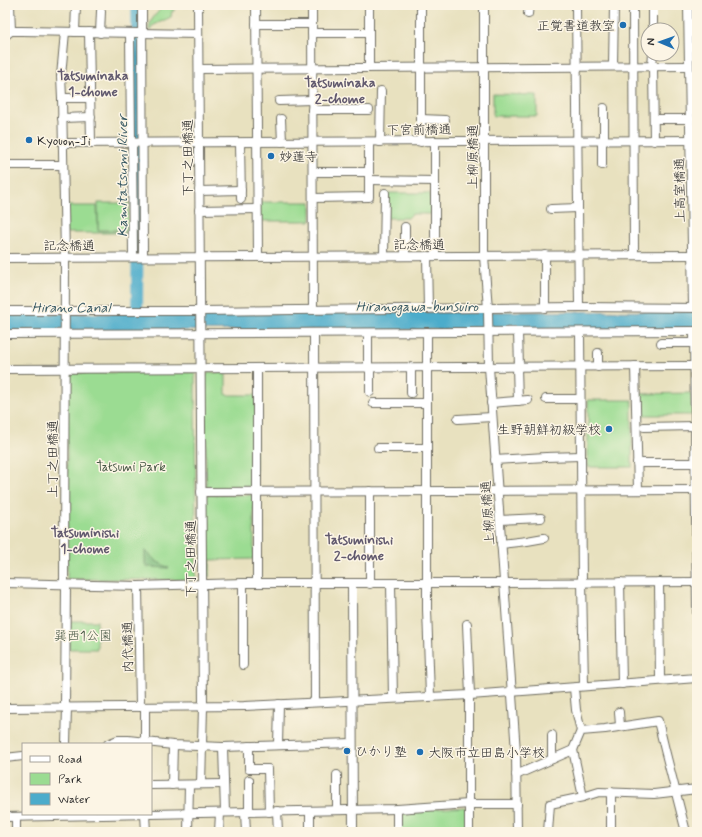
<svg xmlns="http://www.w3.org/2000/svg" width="702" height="837" viewBox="0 0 702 837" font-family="Mynerve,'Klee One',sans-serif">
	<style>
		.green { fill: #9bdc92; stroke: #63845e }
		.forest { fill: #7cbc7c; stroke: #547454 }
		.water { fill: #4caccb; stroke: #3c6c7b }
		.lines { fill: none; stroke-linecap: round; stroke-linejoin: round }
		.river { stroke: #4caccb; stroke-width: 12 }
		.minor-casing { stroke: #6d6b5f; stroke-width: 10 }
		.minor { stroke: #fff; stroke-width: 8 }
		.poi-dot { fill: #1f6fb2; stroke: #fcf5e5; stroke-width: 1.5 }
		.labels { text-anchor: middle; stroke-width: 3; stroke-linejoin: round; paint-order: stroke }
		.poi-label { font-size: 13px; fill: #2b2b2b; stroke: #fcf5e5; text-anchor: start }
		.street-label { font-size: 13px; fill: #2b2b2b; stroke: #fcf5e5 }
		.park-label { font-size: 13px; fill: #475745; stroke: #fcf5e5 }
		.neighbourhood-label { font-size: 14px; font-weight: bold; fill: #625a6f; stroke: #fcf5e5 }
		.water-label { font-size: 14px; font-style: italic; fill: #375863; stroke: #fcf5e5 }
	</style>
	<rect width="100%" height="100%" fill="#fcf5e5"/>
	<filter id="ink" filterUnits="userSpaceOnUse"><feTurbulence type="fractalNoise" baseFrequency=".025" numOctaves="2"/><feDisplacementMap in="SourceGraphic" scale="8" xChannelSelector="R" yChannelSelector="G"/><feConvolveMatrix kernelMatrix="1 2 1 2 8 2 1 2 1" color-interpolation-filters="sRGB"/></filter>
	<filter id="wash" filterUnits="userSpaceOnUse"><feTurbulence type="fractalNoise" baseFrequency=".012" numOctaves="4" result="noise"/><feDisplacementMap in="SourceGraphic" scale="16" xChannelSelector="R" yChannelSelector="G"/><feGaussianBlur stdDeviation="0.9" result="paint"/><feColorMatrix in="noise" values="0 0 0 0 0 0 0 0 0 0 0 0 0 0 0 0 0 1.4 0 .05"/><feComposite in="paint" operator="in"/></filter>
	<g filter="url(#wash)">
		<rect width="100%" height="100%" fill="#e8e1bf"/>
		<g class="green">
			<path d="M164 5H175L174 11H172L171 17 152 26V30H149C149 19 158 13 164 5Z"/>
			<polygon points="493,94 537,95 537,116 493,116"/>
			<polygon points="386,193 430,193 432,214 412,214 408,218 386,218"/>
			<rect x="259" y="202" width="52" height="19"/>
			<polygon points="98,203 129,203 128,230 98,230"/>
			<polygon points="66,206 97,206 98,231 129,231 129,233 66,233"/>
			<polygon points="195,372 196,580 67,579 67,373"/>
			<polygon points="209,372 226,373 226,395 256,395 256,489 207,489 206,487 205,377"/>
			<polygon points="691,393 692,415 638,415 638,394"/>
			<rect x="588" y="400" width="44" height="67"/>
			<polygon points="205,495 254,495 254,559 210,560 210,576 206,576"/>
			<rect x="69" y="621" width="28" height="28"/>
			<polygon points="466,807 467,832 400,832 400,811"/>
		</g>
		<polygon class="forest" points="145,550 156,561 169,568 147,567 145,564"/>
		<polygon class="water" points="697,311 697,329 5,331 5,314"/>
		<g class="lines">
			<polyline class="river" points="137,322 138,155 137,5"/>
		</g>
	</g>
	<g filter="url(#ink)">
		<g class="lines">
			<g class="minor-casing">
				<g id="minor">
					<polyline points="10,5 11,31"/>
					<polyline points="142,5 143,257"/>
					<polyline points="198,5 203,707 201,784"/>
					<polyline points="256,5 258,256"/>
					<polyline points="312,5 313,310"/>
					<polyline points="369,5 369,68"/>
					<polyline points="421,5 421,142"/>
					<polyline points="484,5 484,256 488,309 489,367 516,752 517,832"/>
					<polyline points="576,5 579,307"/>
					<polyline points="633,5 634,255"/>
					<polyline points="688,5 693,308"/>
					<polyline points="528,14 529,5"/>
					<polyline points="256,24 312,24"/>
					<polyline points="653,30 653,5"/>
					<polyline points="75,32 76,5"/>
					<polyline points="89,32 91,143"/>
					<polyline points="100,33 101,11"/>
					<polyline points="130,33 131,143"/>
					<polyline points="312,33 369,33"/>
					<polyline points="5,36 11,31 21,31 198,34"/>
					<polyline points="613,66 614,5"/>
					<polyline points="652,66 653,54"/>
					<polyline points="653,66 654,141"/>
					<polyline points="199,69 689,66"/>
					<polyline points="62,98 90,98"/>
					<polyline points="279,101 312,100"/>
					<polyline points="604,108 604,141"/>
					<polyline points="312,110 369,110"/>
					<polyline points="62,118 91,117"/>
					<polyline points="281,119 282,142"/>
					<polyline points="421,119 445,120"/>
					<polyline points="654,119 690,119"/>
					<polyline points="435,141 435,256"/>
					<polyline points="602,141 602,165"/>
					<polyline points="380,142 381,91"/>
					<polyline points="63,143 697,140"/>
					<polyline points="132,143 133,257"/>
					<polyline points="240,143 241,199"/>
					<polyline points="5,165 63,165"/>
					<polyline points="313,172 369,172"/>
					<polyline points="369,180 435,181"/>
					<polyline points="199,191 241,190"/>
					<polyline points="313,198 369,197 369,142"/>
					<polyline points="551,209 578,208"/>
					<polyline points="199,210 257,209"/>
					<polyline points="405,227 405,256"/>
					<polyline points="545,255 545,308"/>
					<polyline points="384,256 385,193"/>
					<polyline points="427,256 428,309"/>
					<polyline points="5,258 697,255"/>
					<polyline points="5,311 201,311 579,307 697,308"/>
					<polyline points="694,331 697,614"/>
					<polyline points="427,332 427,609 430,696"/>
					<polyline points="518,332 519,367"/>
					<polyline points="580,332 582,582 584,686"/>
					<polyline points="314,333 315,702"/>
					<polyline points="5,334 697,331"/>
					<polyline points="661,343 694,343"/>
					<polyline points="635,366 638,490"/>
					<polyline points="517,367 518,401"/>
					<polyline points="598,367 598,353"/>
					<polyline points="257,368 257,583"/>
					<polyline points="368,368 368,333"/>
					<polyline points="411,368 411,393"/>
					<polyline points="5,369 697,366"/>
					<polyline points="370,392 370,368"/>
					<polyline points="546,399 580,399"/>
					<polyline points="373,403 427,403"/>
					<polyline points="491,403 528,400"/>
					<polyline points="458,419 492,417"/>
					<polyline points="644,427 695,426"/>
					<polyline points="378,448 427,448"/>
					<polyline points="495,460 546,457 581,456"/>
					<polyline points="637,463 696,463"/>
					<polyline points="370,491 370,584"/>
					<polyline points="201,492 697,490"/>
					<polyline points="500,520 541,518"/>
					<polyline points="501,544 527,541 544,538"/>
					<polyline points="620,582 622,684"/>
					<polyline points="659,582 660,680"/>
					<polyline points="5,583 138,586 243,583 504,583 697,582"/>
					<polyline points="64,584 65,257 62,98 61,76 65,32"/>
					<polyline points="352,584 353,832"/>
					<polyline points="391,584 393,698"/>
					<polyline points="138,586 140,707"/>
					<polyline points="467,624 470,695"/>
					<polyline points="243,665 243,583"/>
					<polyline points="574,688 576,710 581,731"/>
					<polyline points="469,695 469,832"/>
					<polyline points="65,707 66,585"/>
					<polyline points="5,708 244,706 470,695 697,678"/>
					<polyline points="619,712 620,726"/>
					<polyline points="552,735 552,759"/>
					<polyline points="66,744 67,707"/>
					<polyline points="108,744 118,740 128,740 173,745 223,747 352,743"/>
					<polyline points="145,744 145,707"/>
					<polyline points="278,745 279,704"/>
					<polyline points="249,746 249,769 268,769 269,812"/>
					<polyline points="223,747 225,812"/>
					<polyline points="573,750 583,797"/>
					<polyline points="5,758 23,756"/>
					<polyline points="337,775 337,810"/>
					<polyline points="516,775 573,750 581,731 605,729 658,721 665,750 686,832"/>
					<polyline points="249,780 249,812"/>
					<polyline points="151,785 224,784"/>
					<polyline points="172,785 173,745"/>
					<polyline points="611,792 611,832"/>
					<polyline points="397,809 397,832"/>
					<polyline points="277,811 278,832"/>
					<polyline points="310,811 310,832"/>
					<polyline points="245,812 246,832"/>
					<polyline points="145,814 146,832"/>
					<polyline points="5,817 397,809 469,804 517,804"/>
					<polyline points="16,817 16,832"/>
					<polyline points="188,832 189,785"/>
					<polyline points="219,832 220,813"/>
					<polyline points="548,832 550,804 583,797 599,792 654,794 697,789"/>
				</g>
			</g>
			<use href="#minor" class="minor"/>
		</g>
	</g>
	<g class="poi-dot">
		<circle cx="623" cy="25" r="4"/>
		<circle cx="29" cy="140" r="4"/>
		<circle cx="271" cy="156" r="4"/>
		<circle cx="609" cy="429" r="4"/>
		<circle cx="347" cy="751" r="4"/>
		<circle cx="420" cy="752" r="4"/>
	</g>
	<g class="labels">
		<g class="poi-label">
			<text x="615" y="30" text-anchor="end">正覚書道教室</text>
			<text x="37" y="145">Kyouon-Ji</text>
			<text x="279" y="161">妙蓮寺</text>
			<text x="601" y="434" text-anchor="end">生野朝鮮初級学校</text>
			<text x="355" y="756">ひかり塾</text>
			<text x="428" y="757">大阪市立田島小学校</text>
		</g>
		<g class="street-label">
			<text transform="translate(419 129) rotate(-1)" y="5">下宮前橋通</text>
			<text transform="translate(472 157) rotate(-90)" y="5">上柳原橋通</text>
			<text transform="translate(187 158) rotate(-90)" y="5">下丁之田橋通</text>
			<text transform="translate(679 190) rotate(-91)" y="5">上高室橋通</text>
			<text x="419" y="249">記念橋通</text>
			<text x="69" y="250">記念橋通</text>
			<text transform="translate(52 459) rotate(-90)" y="5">上丁之田橋通</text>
			<text transform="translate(487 513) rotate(-94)" y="5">上柳原橋通</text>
			<text transform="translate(190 559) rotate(-90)" y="5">下丁之田橋通</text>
			<text transform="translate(127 647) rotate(-91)" y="5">内代橋通</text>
		</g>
		<g class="park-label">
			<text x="131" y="471">Tatsumi Park</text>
			<text x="83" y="640">巽西1公園</text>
		</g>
		<g class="neighbourhood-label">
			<text x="93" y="80">Tatsuminaka<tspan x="93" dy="16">1-chome</tspan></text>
			<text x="340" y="87">Tatsuminaka<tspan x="340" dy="16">2-chome</tspan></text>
			<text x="85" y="537">Tatsuminishi<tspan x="85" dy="16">1-chome</tspan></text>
			<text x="359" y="544">Tatsuminishi<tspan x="359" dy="16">2-chome</tspan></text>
		</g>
		<g class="water-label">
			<text transform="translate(122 176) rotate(-90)" y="5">Kamitatsumi River</text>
			<text x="417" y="311">Hiranogawa-bunsuiro</text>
			<text x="71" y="312">Hirano Canal</text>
		</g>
	</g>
	<rect width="702" height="837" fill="none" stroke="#fcf5e5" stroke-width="20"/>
	<rect x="22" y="743" width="130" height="72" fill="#fcf5e5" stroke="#a8a49b"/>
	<rect x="30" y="756" width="20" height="6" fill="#ffffff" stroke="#a8a49b"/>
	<text x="58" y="763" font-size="12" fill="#2b2b2b">Road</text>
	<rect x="30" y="773" width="20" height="12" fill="#9bdc92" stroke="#a8a49b"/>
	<text x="58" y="783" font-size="12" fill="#2b2b2b">Park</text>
	<rect x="30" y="793" width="20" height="12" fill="#4caccb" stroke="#a8a49b"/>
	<text x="58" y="803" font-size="12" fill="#2b2b2b">Water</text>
	<g transform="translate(660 42) rotate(272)"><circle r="19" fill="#fcf5e5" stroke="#a8a49b"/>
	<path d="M0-3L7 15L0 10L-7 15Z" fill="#1f6fb2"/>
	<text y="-6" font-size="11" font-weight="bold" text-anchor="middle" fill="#2b2b2b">N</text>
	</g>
</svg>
